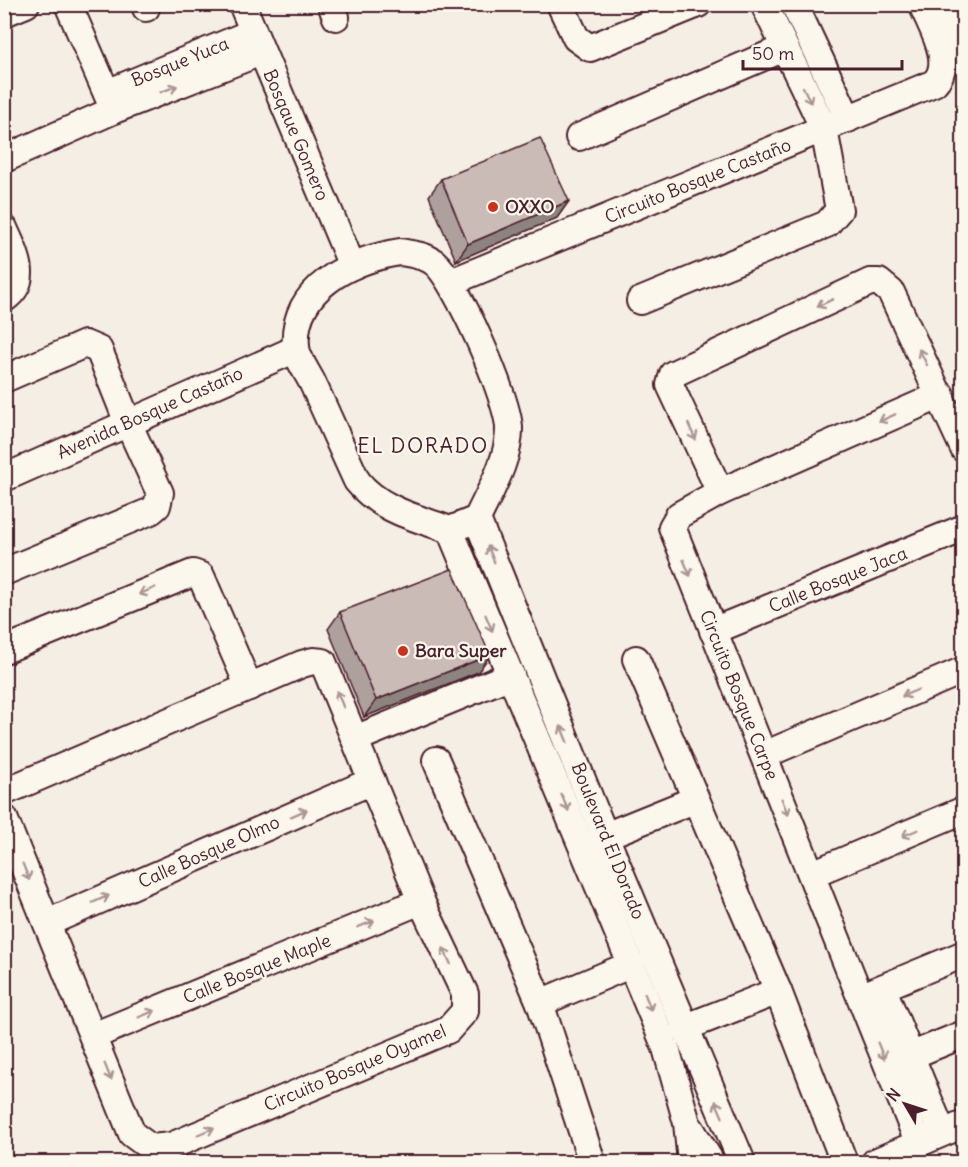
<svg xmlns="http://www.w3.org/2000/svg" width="968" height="1167" viewBox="0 0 968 1167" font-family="Delius,sans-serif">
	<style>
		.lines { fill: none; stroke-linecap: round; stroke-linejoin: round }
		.minor-casing { stroke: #4a1f2b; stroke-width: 30 }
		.minor { stroke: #fbf7ec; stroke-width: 26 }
		.wall { fill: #aea19d; stroke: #4a1f2b; stroke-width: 1.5 }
		.shaded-wall { fill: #8d837f; stroke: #4a1f2b; stroke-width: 1.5 }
		.building { fill: #cabbb6; stroke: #4a1f2b; stroke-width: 1.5 }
		.oneway { stroke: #ab9695 }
		.poi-dot { fill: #c8321e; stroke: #fbf7ec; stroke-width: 2 }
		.labels { text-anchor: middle; stroke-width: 4.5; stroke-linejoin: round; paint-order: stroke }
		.street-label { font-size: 18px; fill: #4a1f2b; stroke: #fbf7ec }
		.poi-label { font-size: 18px; font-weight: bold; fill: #4a1f2b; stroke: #fbf7ec; text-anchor: start }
		.quarter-label { font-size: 21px; letter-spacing: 1.5px; fill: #4a1f2b; stroke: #fbf7ec }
	</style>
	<rect width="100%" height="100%" fill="#f4eee4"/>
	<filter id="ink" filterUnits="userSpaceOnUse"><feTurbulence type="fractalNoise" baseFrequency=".0167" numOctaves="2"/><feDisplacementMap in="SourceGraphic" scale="12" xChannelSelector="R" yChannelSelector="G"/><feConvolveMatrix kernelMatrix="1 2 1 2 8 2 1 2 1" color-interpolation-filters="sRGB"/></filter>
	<g filter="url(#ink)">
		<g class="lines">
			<g class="minor-casing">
				<g id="minor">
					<polyline points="68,4 113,108"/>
					<polyline points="145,4 146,8"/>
					<polyline points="242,4 352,266"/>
					<polyline points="331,4 336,17"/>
					<polyline points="560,4 576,38 590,48 698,4"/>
					<polyline points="794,4 848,119"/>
					<polyline points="947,4 964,49"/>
					<polyline points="4,13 26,4"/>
					<polyline points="107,93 253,32"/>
					<polyline points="579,137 784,48"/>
					<polyline points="4,159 114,110 261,52"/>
					<path d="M4 228C14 252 32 280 4 299"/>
					<path d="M400 252C412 254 425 255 435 263 457 282 509 400 509 429 509 460 490 491 477 519L450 530C417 518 380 510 357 481 342 449 328 416 313 384 308 373 297 359 296 347 291 288 351 260 400 252Z"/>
					<path d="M451 282 934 83C955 63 931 27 922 4"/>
					<polyline points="640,301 827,224 839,210 824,129 764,4"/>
					<polyline points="4,379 85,344 99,350 128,423 160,493 157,506 151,511 4,572"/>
					<polyline points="4,478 296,349"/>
					<polyline points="720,492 670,385 673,374 870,282 879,282 891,292 964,449"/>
					<polyline points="477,519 605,836 742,1162"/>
					<polyline points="450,530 666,1048 687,1123 691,1162"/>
					<polyline points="713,631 964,528"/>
					<polyline points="4,650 193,573 201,576 249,687"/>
					<polyline points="636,659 778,991 844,1162"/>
					<polyline points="355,739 511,675"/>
					<polyline points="764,755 964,670"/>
					<polyline points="436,760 540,1003 592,1162"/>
					<polyline points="4,792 302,664 313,661 323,662 421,901 465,994 465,1011 448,1030 171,1146 151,1148 132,1134 4,818"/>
					<polyline points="605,836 694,800"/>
					<polyline points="812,874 964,810"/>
					<polyline points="47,923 372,781"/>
					<polyline points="883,989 942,1132"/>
					<polyline points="867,994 964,954"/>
					<polyline points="540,1003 632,964"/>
					<polyline points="684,1028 778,991"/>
					<polyline points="93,1036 421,901"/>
					<polyline points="910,1056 964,1034"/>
					<polyline points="691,1129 711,1162"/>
					<polyline points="919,1144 672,527 679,515 720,492 941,395"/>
					<polyline points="875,1162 964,1124"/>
				</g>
			</g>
			<use href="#minor" class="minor"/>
		</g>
		<g class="wall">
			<polygon points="441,179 569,201 557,218 456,261 429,196"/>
			<polygon points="340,612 490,655 478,672 364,717 328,629"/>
		</g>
		<g class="shaded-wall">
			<polygon points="569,201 557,218 456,261 468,244"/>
			<polygon points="490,655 478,672 364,717 376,700"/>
		</g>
		<g class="building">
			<polygon points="540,138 569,201 468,244 441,179"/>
			<polygon points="452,569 490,655 376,700 340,612"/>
		</g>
		<defs><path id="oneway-shaft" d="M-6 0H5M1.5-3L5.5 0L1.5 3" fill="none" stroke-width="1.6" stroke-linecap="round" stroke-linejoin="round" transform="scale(1.5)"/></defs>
		<g class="oneway">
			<use href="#oneway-shaft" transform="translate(169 89) rotate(-21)"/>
			<use href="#oneway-shaft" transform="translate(807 95) rotate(64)"/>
			<use href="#oneway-shaft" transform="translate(825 303) rotate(155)"/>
			<use href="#oneway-shaft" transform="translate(923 357) rotate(-116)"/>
			<use href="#oneway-shaft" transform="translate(887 418) rotate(156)"/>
			<use href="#oneway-shaft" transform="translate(692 432) rotate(65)"/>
			<use href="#oneway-shaft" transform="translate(491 554) rotate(-112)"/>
			<use href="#oneway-shaft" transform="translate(687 568) rotate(67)"/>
			<use href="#oneway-shaft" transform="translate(147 591) rotate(157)"/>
			<use href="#oneway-shaft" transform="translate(489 623) rotate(67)"/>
			<use href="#oneway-shaft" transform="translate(910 693) rotate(157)"/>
			<use href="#oneway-shaft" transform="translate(340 699) rotate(-112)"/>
			<use href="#oneway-shaft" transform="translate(564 734) rotate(-112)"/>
			<use href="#oneway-shaft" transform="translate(565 803) rotate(67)"/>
			<use href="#oneway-shaft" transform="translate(785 807) rotate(68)"/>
			<use href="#oneway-shaft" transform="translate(299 813) rotate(-24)"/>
			<use href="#oneway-shaft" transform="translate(910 833) rotate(157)"/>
			<use href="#oneway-shaft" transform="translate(26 872) rotate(68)"/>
			<use href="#oneway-shaft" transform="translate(101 899) rotate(-24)"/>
			<use href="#oneway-shaft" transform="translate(366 924) rotate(-22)"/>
			<use href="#oneway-shaft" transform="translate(447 956) rotate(-115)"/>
			<use href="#oneway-shaft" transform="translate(648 1002) rotate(68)"/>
			<use href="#oneway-shaft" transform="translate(147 1014) rotate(-22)"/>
			<use href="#oneway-shaft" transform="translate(881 1051) rotate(68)"/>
			<use href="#oneway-shaft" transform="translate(108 1072) rotate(68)"/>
			<use href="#oneway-shaft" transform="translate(719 1109) rotate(-113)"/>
			<use href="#oneway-shaft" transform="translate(206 1131) rotate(-23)"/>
		</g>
	</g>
	<g class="poi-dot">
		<circle cx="493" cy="207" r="6"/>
		<circle cx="403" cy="651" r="6"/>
	</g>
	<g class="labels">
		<g class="street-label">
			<text transform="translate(180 62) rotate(-22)" y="6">Bosque Yuca</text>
			<text transform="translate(296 135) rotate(67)" y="6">Bosqaue Gomero</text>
			<text transform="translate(698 181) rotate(-22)" y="6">Circuito Bosque Castaño</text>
			<text transform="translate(150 413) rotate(-24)" y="6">Avenida Bosque Castaño</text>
			<text transform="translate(838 580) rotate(-22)" y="6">Calle Bosque Jaca</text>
			<text transform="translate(739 695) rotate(68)" y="6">Circuito Bosque Carpe</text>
			<text transform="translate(608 841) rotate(68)" y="6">Boulevard El Dorado</text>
			<text transform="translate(209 852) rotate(-24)" y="6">Calle Bosque Olmo</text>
			<text transform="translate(257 969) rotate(-22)" y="6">Calle Bosque Maple</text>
			<text transform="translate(355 1068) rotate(-23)" y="6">Circuito Bosque Oyamel</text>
		</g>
		<g class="poi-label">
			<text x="505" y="213">OXXO</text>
			<text x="415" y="657">Bara Super</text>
		</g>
		<g class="quarter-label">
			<text x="423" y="453">EL DORADO</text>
		</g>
	</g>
	<rect width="968" height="1167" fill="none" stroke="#fbf7ec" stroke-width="24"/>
	<rect x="12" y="12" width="944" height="1143" fill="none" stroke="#4a1f2b" stroke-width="2" filter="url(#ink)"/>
	<g transform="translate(905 1104) rotate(309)" stroke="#fbf7ec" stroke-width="4.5" paint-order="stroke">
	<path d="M0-4.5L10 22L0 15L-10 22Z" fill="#4a1f2b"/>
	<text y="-9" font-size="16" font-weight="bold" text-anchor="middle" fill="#4a1f2b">N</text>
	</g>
	<path d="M743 60v9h159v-9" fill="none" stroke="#4a1f2b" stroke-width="3"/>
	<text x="752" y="60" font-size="18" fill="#4a1f2b" stroke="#fbf7ec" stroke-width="4.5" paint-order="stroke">50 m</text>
</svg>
